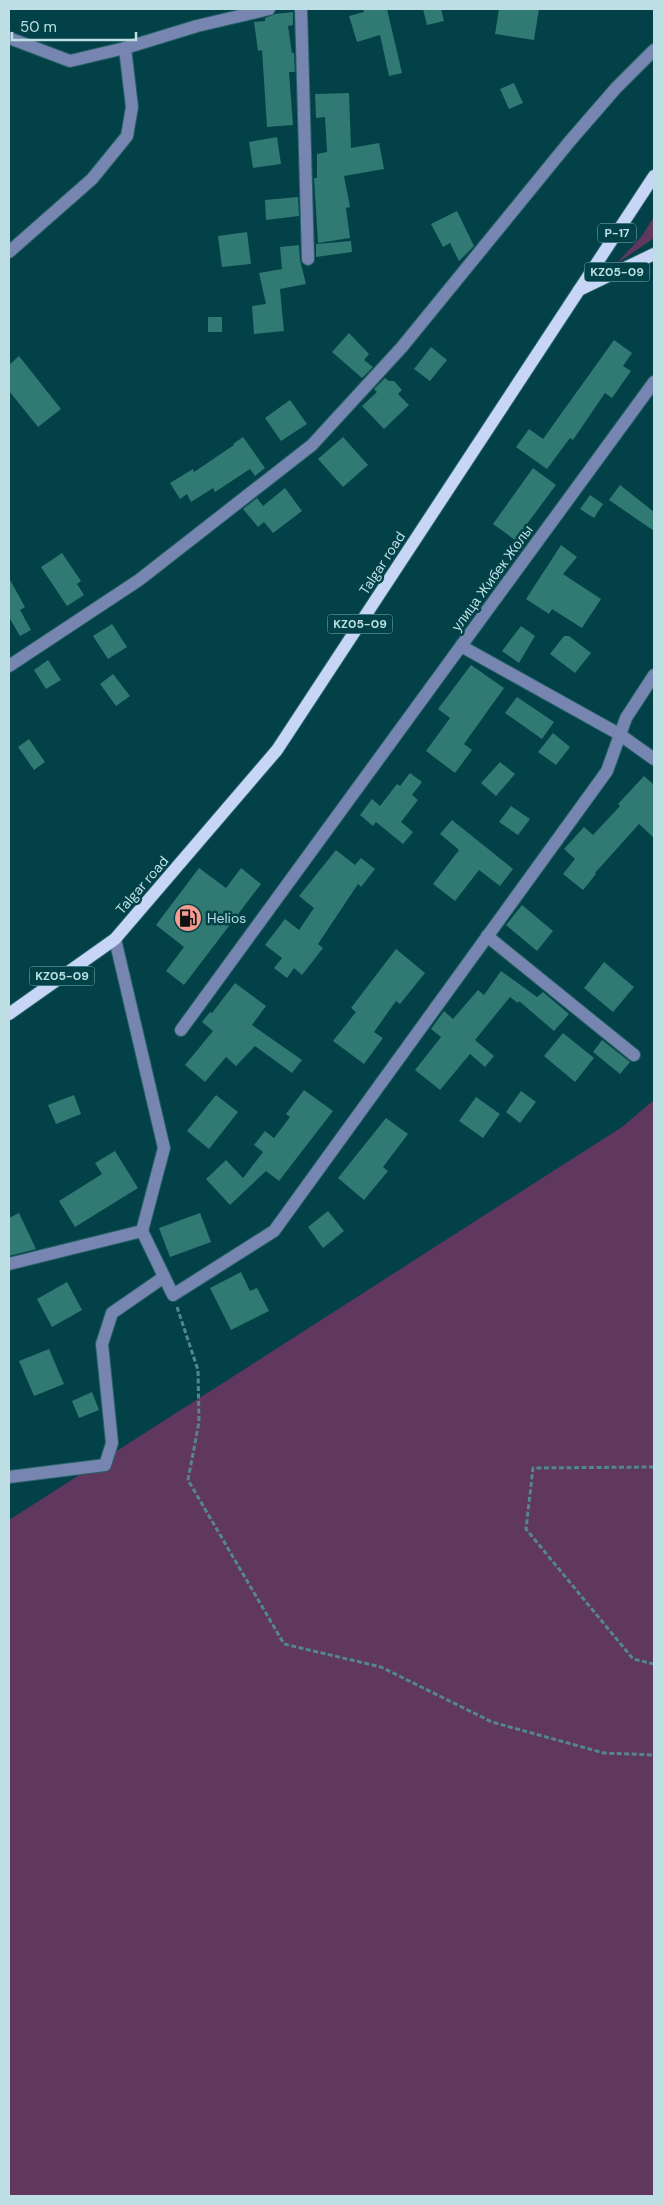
<svg xmlns="http://www.w3.org/2000/svg" width="663" height="2205" viewBox="0 0 663 2205" font-family="'DM Sans',sans-serif">
	<style>
		.green { fill: #60375f }
		.building { fill: #317973 }
		.lines { fill: none; stroke-linecap: round; stroke-linejoin: round }
		.minor-casing { stroke: #276167; stroke-width: 14 }
		.major-casing { stroke: #276167; stroke-width: 14 }
		.path { stroke: #54878d; stroke-width: 3; stroke-dasharray: 5 2.5; stroke-linecap: butt }
		.minor { stroke: #7686b0; stroke-width: 12 }
		.major { stroke: #c7d5f7; stroke-width: 12 }
		.labels { text-anchor: middle; stroke-width: 5; stroke-linejoin: round; paint-order: stroke }
		.shield { fill: #024148; stroke: #85b0b5; stroke-width: 1 }
		.shield-label { font-size: 12px; font-weight: bold; fill: #bddfe4 }
		.street-label { font-size: 14px; fill: #bddfe4; stroke: #024148 }
		.poi-label { font-size: 14px; fill: #bddfe4; stroke: #024148; text-anchor: start }
	</style>
	<rect width="100%" height="100%" fill="#024148"/>
	<g class="green">
		<polygon points="654,217 654,238 615,265 641,237"/>
		<polygon points="654,1100 654,2196 9,2196 9,1520 622,1127"/>
	</g>
	<g class="building">
		<polygon points="363,9 387,9 402,73 389,76 380,35 357,42 349,16 364,12"/>
		<polygon points="423,9 441,9 444,21 427,25"/>
		<polygon points="499,9 539,9 534,40 495,34"/>
		<polygon points="293,12 293,25 288,26 292,53 294,53 295,72 289,72 293,125 267,127 262,50 258,51 254,22 265,21 265,18 275,14"/>
		<polygon points="514,83 523,103 509,109 500,89"/>
		<polygon points="349,93 351,148 379,143 384,169 344,176 350,207 346,208 350,238 318,243 314,178 317,178 317,154 327,152 325,117 316,118 315,94"/>
		<polygon points="277,137 281,164 253,168 249,142"/>
		<polygon points="298,197 299,216 266,220 265,200"/>
		<polygon points="457,211 474,246 459,261 450,243 443,247 431,224"/>
		<polygon points="247,232 251,264 222,267 218,236"/>
		<polygon points="351,241 352,252 316,257 316,244"/>
		<polygon points="299,245 300,260 306,284 280,289 284,331 254,334 252,306 266,304 259,273 282,269 280,247"/>
		<rect x="208" y="317" width="14" height="15"/>
		<polygon points="349,333 369,354 364,360 373,367 362,378 332,352"/>
		<polygon points="614,340 632,353 623,366 631,371 612,398 605,393 573,440 570,438 547,469 516,447 529,429 543,439"/>
		<polygon points="431,347 447,360 430,381 414,369"/>
		<polygon points="19,356 61,409 38,427 9,391 9,365"/>
		<polygon points="385,378 389,381 394,381 402,390 398,394 409,405 384,429 362,406 377,392 374,389"/>
		<polygon points="290,400 307,424 281,441 265,418"/>
		<polygon points="243,437 265,468 255,476 250,469 215,492 213,488 191,502 187,494 180,499 170,483 193,469 194,472 234,445 233,444"/>
		<polygon points="343,437 368,465 343,487 318,459"/>
		<polygon points="533,468 556,485 515,540 493,524"/>
		<polygon points="620,485 654,512 654,531 609,500"/>
		<polygon points="285,488 302,511 273,533 264,522 258,527 243,509 257,498 263,506"/>
		<polygon points="590,495 603,504 594,518 580,509"/>
		<polygon points="561,545 577,557 563,574 601,599 582,628 552,609 549,614 526,599"/>
		<polygon points="62,553 81,581 77,584 84,595 67,606 41,567"/>
		<polygon points="9,578 25,607 20,610 31,630 20,636 9,617"/>
		<polygon points="112,624 127,647 108,659 93,636"/>
		<polygon points="521,626 535,636 519,663 502,651"/>
		<polygon points="564,636 569,636 591,653 575,673 550,654"/>
		<polygon points="48,660 61,680 46,689 34,670"/>
		<polygon points="471,665 504,688 464,744 472,750 455,773 426,751 450,718 438,709"/>
		<polygon points="113,674 130,696 116,706 100,684"/>
		<polygon points="517,697 554,722 542,739 505,713"/>
		<polygon points="553,733 570,747 556,765 538,752"/>
		<polygon points="29,739 45,762 34,770 18,747"/>
		<polygon points="500,762 515,774 496,796 481,783"/>
		<polygon points="410,773 422,782 412,795 418,800 401,822 413,832 403,844 376,822 373,826 360,815 372,799 380,806 397,784 400,786"/>
		<polygon points="644,776 654,785 654,838 639,824 595,873 596,874 583,890 563,874 575,859 564,849 584,827 593,835 620,806 618,804"/>
		<polygon points="511,806 530,819 518,835 499,822"/>
		<polygon points="452,820 513,869 500,886 479,870 455,901 433,884 459,850 440,834"/>
		<polygon points="336,850 355,865 361,858 375,869 361,887 358,884 318,944 323,948 302,975 294,968 287,978 274,968 282,958 265,945 285,919 299,930 314,908 299,896"/>
		<polygon points="199,868 226,888 241,868 261,884 184,985 166,971 184,947 156,925"/>
		<polygon points="522,905 553,931 537,951 506,925"/>
		<polygon points="396,949 425,973 400,1004 396,1001 374,1032 383,1038 364,1064 333,1041 356,1012 351,1008"/>
		<polygon points="604,962 634,987 613,1012 584,988"/>
		<polygon points="501,971 537,997 543,992 569,1014 554,1031 519,1001 518,1003 510,997 475,1040 494,1056 485,1067 470,1054 440,1090 415,1070 441,1037 431,1029 444,1011 453,1019 478,990 484,995"/>
		<polygon points="235,983 266,1006 252,1025 302,1060 292,1073 255,1046 236,1066 226,1057 205,1082 185,1065 213,1031 202,1022 210,1012 212,1013"/>
		<polygon points="563,1033 594,1058 575,1082 544,1056"/>
		<polygon points="602,1040 630,1062 620,1074 593,1052"/>
		<polygon points="304,1090 333,1111 279,1181 266,1171 230,1205 206,1179 226,1160 243,1178 263,1152 254,1145 265,1131 274,1138 290,1117 286,1114"/>
		<polygon points="521,1091 536,1102 520,1123 506,1112"/>
		<polygon points="74,1095 81,1114 56,1124 48,1105"/>
		<polygon points="216,1095 238,1112 209,1149 187,1131"/>
		<polygon points="476,1097 500,1114 483,1138 459,1121"/>
		<polygon points="386,1118 408,1134 383,1167 388,1171 364,1200 338,1178"/>
		<polygon points="115,1151 138,1188 75,1227 59,1201 102,1174 95,1163"/>
		<polygon points="328,1211 344,1231 323,1248 308,1227"/>
		<polygon points="19,1213 36,1249 9,1256 9,1218"/>
		<polygon points="200,1213 211,1242 170,1257 159,1228"/>
		<polygon points="241,1272 250,1291 257,1288 269,1311 231,1330 210,1288"/>
		<polygon points="67,1282 82,1310 52,1327 37,1299"/>
		<polygon points="49,1349 64,1384 34,1396 19,1361"/>
		<polygon points="92,1392 99,1410 79,1418 72,1401"/>
	</g>
	<g class="lines">
		<g class="minor-casing">
			<g id="minor">
				<polyline points="301,9 308,259"/>
				<polyline points="9,38 70,61 125,48 197,26 269,9"/>
				<polyline points="9,252 92,179 127,136 132,107 125,48"/>
				<polyline points="654,382 461,646 619,734 654,759"/>
				<polyline points="9,666 139,580 312,445 402,347 570,141 616,88 654,50"/>
				<polyline points="487,936 634,1055"/>
				<polyline points="181,1030 461,646"/>
				<polyline points="142,1231 173,1295 274,1231 607,771 626,718 654,675"/>
				<polyline points="9,1264 142,1231 164,1148 115,939"/>
				<polyline points="9,1477 105,1465 112,1443 102,1344 112,1313 164,1277"/>
			</g>
		</g>
		<g class="major-casing">
			<g id="major">
				<polyline points="579,290 654,254"/>
				<polyline points="9,1014 115,939 277,750 654,176"/>
			</g>
		</g>
		<g class="path">
			<polyline points="177,1307 198,1370 199,1422 188,1480 284,1644 381,1667 492,1722 604,1753 654,1755"/>
			<polyline points="654,1467 533,1468 526,1529 633,1659 654,1664"/>
		</g>
		<use href="#minor" class="minor"/>
		<use href="#major" class="major"/>
	</g>
	<defs>
		<g id="fuel-disc" transform="scale(1.4375)"><circle r="9.5" fill="#f59c91" stroke="#024148"/><path d="M-5.5-6h7V0h2V4h1.3V-2.5L3-4.5l.8-.8L6-3V5H2.5V1h-1V6h-7ZM-4.2-4.7v3.2H.2V-4.7Z" fill="#111"/></g>
	</defs>
	<g fill-rule="evenodd">
		<use href="#fuel-disc" x="188" y="918"/>
	</g>
	<g class="labels">
		<g class="shield">
			<rect x="598" y="223.5" width="38" height="19" rx="4"/>
			<rect x="584.5" y="262.5" width="65" height="19" rx="4"/>
			<rect x="327.5" y="614.5" width="65" height="19" rx="4"/>
			<rect x="29.5" y="966.5" width="65" height="19" rx="4"/>
		</g>
		<g class="shield-label">
			<text x="617" y="237">P-17</text>
			<text x="617" y="276">KZ05-09</text>
			<text x="360" y="628">KZ05-09</text>
			<text x="62" y="980">KZ05-09</text>
		</g>
		<g class="street-label">
			<text transform="translate(382 563) rotate(-57)" y="5">Talgar road</text>
			<text transform="translate(492 578) rotate(-54)" y="5">улица Жибек Жолы</text>
			<text transform="translate(142 885) rotate(-49)" y="5">Talgar road</text>
		</g>
		<g class="poi-label">
			<text x="207" y="923">Helios</text>
		</g>
	</g>
	<rect width="663" height="2205" fill="none" stroke="#bddfe4" stroke-width="20"/>
	<path d="M12 32v8h124v-8" fill="none" stroke="#bddfe4" stroke-width="2.5"/>
	<text x="20" y="32" font-size="15" fill="#bddfe4" stroke="#024148" stroke-width="4" paint-order="stroke">50 m</text>
</svg>
